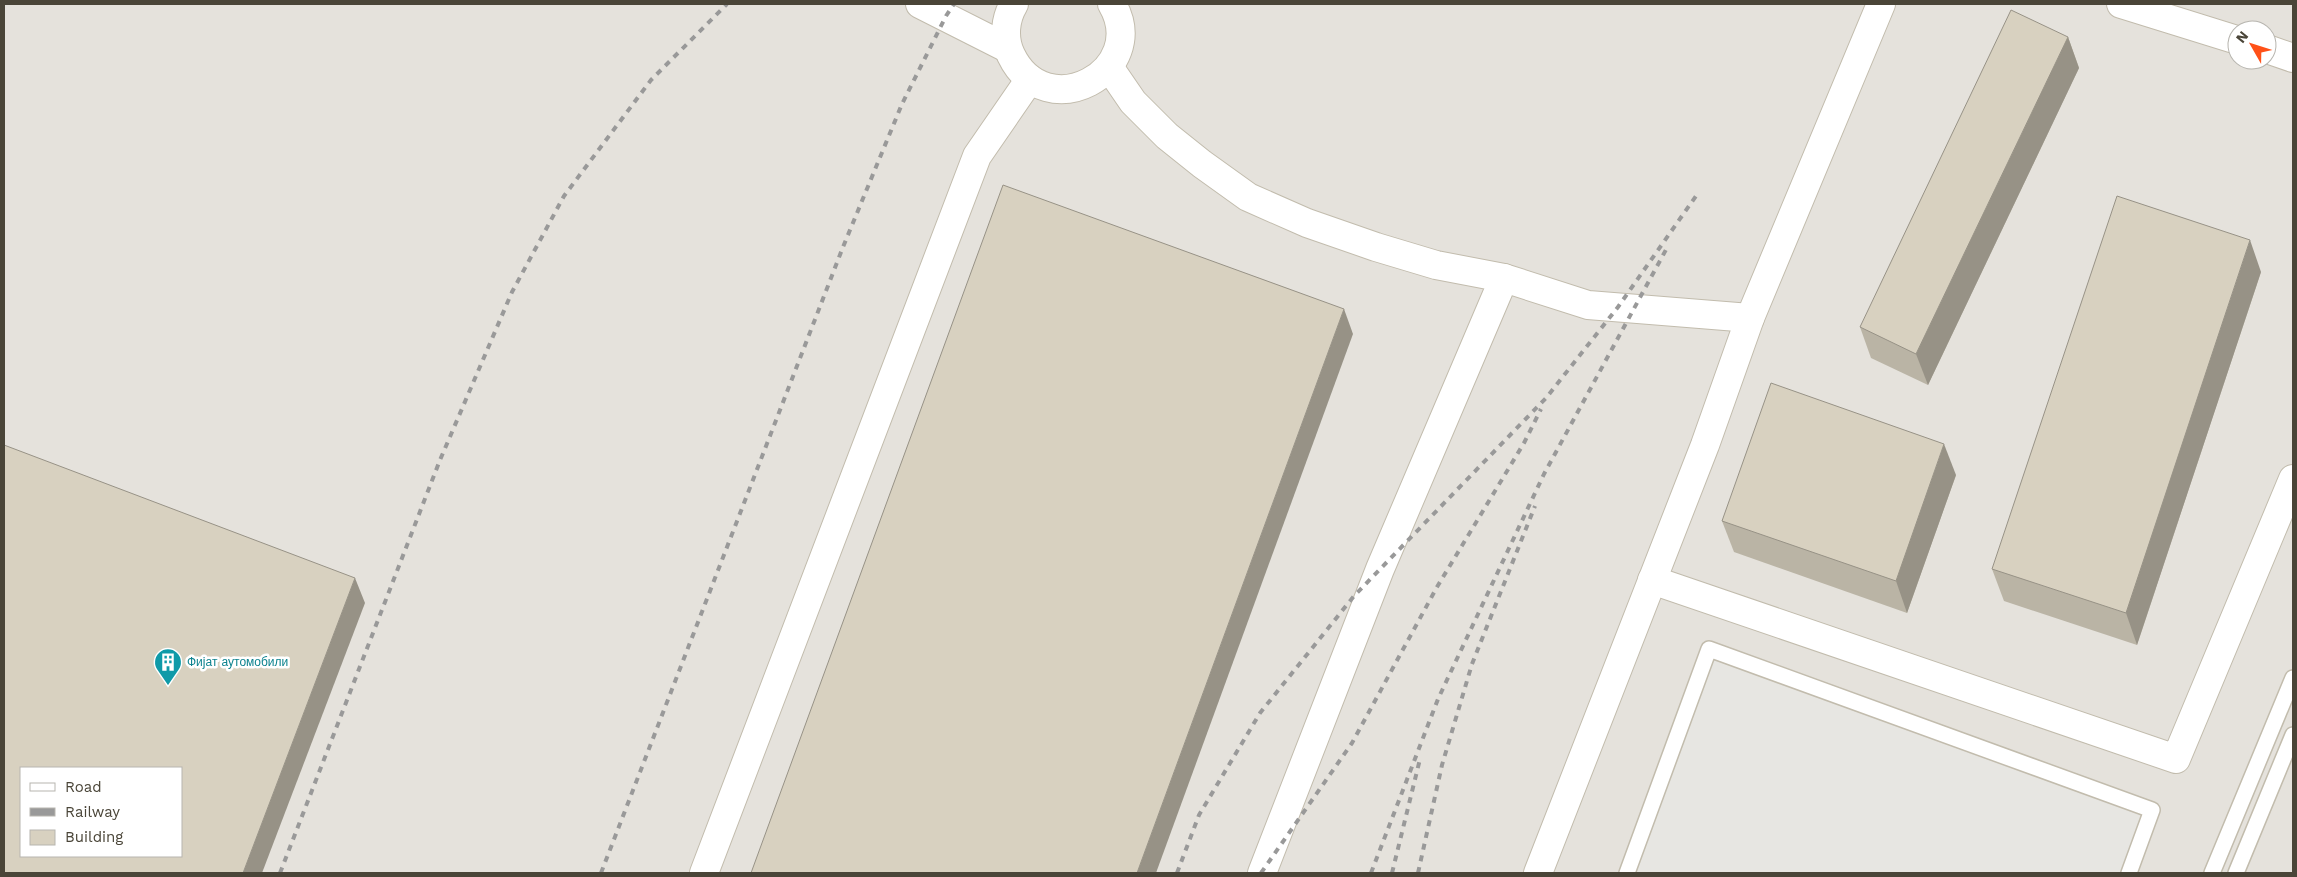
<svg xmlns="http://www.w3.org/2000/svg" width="2297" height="877" viewBox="0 0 2297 877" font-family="'Work Sans',sans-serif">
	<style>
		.industrial { fill: #e5e2dc; fill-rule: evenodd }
		.parking { fill: #e7e6e2 }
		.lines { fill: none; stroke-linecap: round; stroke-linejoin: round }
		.lane-casing { stroke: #c2bcad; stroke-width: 18 }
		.street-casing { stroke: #c2bcad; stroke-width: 30 }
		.lane { stroke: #fff; stroke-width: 15 }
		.street { stroke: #fff; stroke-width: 28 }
		.rail { stroke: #999; stroke-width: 4; stroke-dasharray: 6 6; stroke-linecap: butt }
		.wall { fill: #bab4a5 }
		.shaded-wall { fill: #979286 }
		.building { fill: #d8d1c0; stroke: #979286; fill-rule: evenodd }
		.labels { text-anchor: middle; stroke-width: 5; stroke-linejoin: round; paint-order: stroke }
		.culture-label { font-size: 12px; fill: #0d838f; stroke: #fff; text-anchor: start }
	</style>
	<rect width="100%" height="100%" fill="#f6f3eb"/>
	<path class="industrial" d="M4 4H2293V873H4ZM2237 30H2267V60H2237ZM21 768H181V856H21Z"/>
	<polygon class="parking" points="1709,649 2152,810 2129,873 1627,873"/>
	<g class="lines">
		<g class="lane-casing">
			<g id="lane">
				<polyline points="1627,873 1709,649 2152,810 2129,873"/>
				<polyline points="2212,873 2293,678"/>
				<polyline points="2236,873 2293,735"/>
			</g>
		</g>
		<g class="street-casing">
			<g id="street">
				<polyline points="920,4 1007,48"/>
				<path d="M1014 4C1005 19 1003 38 1011 55 1046 128 1151 71 1112 4"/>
				<polyline points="2121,4 2237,40"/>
				<polyline points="2267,49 2293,58"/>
				<polyline points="1109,67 1133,102 1167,136 1202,164 1248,197 1307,223 1376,247 1436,265 1504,278 1588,305 1750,318"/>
				<polyline points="1652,580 2176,759 2293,479"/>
				<polyline points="704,873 977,156 1030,79"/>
				<polyline points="1262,873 1380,569 1504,278"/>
				<polyline points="1538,873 1705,445 1750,318 1881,4"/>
			</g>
		</g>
		<use href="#lane" class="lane"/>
		<use href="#street" class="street"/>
		<g class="rail">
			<polyline points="280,873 440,460 512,292 564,196 651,80 727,4"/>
			<polyline points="601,873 843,247 902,104 946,16 954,4"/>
			<polyline points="1177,873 1199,815 1260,713 1354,596 1546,398 1618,307 1696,196"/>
			<polyline points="1261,873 1352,743 1437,587 1524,443 1541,409"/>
			<polyline points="1371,873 1438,699 1544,474 1668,246"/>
			<polyline points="1392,873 1420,759"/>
			<polyline points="1418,873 1442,765 1472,664 1535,506"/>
		</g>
	</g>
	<g class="wall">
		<polygon points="2068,37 2079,68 1928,385 1871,358 1860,327"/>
		<polygon points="2261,272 2137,645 2004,601 1992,569"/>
		<polygon points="1956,475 1907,613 1734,552 1722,521"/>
	</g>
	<g class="shaded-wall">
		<polygon points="2068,37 2079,68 1928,385 1916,354"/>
		<polygon points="2250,240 2261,272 2137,645 2126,613"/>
		<polygon points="1344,309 1353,334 1156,873 1137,873"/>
		<polygon points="1944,444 1956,475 1907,613 1896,581"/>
		<polygon points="355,578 365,603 262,873 243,873"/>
	</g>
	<g class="building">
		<polygon points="2011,10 2068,37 1916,354 1860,327"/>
		<polygon points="1003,185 1344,309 1137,873 751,873"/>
		<polygon points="2117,196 2250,240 2126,613 1992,569"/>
		<polygon points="1771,383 1944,444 1896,581 1722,521"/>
		<path d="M4 445 355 578 243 873H4ZM21 768H181V856H21Z"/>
	</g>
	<defs>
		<g id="building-pin" transform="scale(1.4375)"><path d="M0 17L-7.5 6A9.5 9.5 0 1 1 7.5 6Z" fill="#0f9aa8" stroke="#fff"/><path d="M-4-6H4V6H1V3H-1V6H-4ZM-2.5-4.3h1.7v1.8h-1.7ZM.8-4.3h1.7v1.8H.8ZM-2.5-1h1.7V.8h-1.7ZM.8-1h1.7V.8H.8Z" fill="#fff"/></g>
	</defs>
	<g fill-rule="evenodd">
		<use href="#building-pin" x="168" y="662"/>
	</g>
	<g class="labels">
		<g class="culture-label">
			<text x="187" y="666">Фијат аутомобили</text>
		</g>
	</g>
	<rect width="2297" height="877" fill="none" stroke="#4a4538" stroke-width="10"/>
	<rect x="20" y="767" width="162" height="90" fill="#ffffff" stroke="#b7b5af"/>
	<rect x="30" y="783" width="25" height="8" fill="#ffffff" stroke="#b7b5af"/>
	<text x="65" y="792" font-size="15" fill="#4a4538">Road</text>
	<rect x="30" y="808" width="25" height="8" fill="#999999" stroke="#b7b5af"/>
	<text x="65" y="817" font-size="15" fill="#4a4538">Railway</text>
	<rect x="30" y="830" width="25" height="15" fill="#d8d1c0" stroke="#b7b5af"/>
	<text x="65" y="842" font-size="15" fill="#4a4538">Building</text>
	<g transform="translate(2252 45) rotate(309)"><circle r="24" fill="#ffffff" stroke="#b7b5af"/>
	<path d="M0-4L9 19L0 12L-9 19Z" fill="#ff5118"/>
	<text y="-8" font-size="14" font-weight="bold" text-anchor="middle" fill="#4a4538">N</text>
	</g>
</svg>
